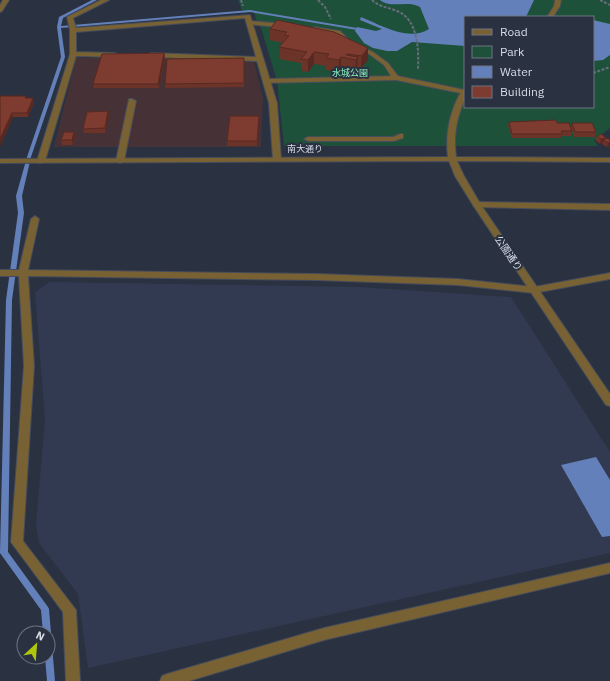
<svg xmlns="http://www.w3.org/2000/svg" width="610" height="681" viewBox="0 0 610 681" font-family="'IBM Plex Sans','Noto Sans JP',sans-serif">
	<style>
		.commercial { fill: #463236 }
		.built { fill: #323a51 }
		.green { fill: #1d513a; fill-rule: evenodd }
		.water { fill: #6380ba }
		.lines { fill: none; stroke-linecap: round; stroke-linejoin: round }
		.stream { fill: #6380ba; fill-rule: evenodd }
		.service-casing { stroke: #464c5b; stroke-width: 2 }
		.minor-casing { stroke: #464c5b; stroke-width: 2 }
		.tertiary-casing { stroke: #464c5b; stroke-width: 2 }
		.path { stroke: #676d7b; stroke-width: 2; stroke-dasharray: 3 1.5; stroke-linecap: butt }
		.service { fill: #786133; fill-rule: evenodd }
		.minor { fill: #786133; fill-rule: evenodd }
		.tertiary { fill: #786133; fill-rule: evenodd }
		.wall { fill: #6c3328 }
		.shaded-wall { fill: #582921 }
		.building { fill: #7e3b2f; stroke: #582921 }
		.labels { text-anchor: middle; stroke-width: 4; stroke-linejoin: round; paint-order: stroke }
		.far-park-label { font-size: 9px; fill: #87f4bf; stroke: #2a3141 }
		.far-street-label { font-size: 9px; fill: #d6dbe6; stroke: #2a3141 }
		.street-label { font-size: 10px; fill: #d6dbe6; stroke: #2a3141 }
	</style>
	<rect width="100%" height="100%" fill="#2a3141"/>
	<polygon class="commercial" points="168,57 254,61 263,98 261,147 54,147 76,58"/>
	<polygon class="built" points="50,282 359,287 511,297 610,452 610,553 88,668 78,594 39,543 36,525 45,420 35,292"/>
	<path class="green" d="M238 0H610V128L594 140 598 146H284L277 81 261 28 256 19 254 12 243 13ZM465 17H593V107H465Z"/>
	<g class="water">
		<path d="M380 0H534L526 17H465V46L412 42 397 51H387L373 48 364 43 355 31 357 27 376 31 382 29 360 20 361 17C381 25 408 42 429 29L420 7C407 0 391 9 380 0Z"/>
		<polygon points="593,20 610,24 610,55 603,60 593,61"/>
		<polygon points="596,457 610,480 610,536 602,537 561,465"/>
	</g>
	<g class="lines">
		<g class="stream">
			<polygon points="92,0 97,0 63,18 61,26 250,10 363,29 365,30 363,31 250,12 61,28 65,57 31,157 22,196 24,213 12,300 8,552 48,607 49,609 51,633 50,636 48,636 48,633 43,633 41,610 0,553 6,300 18,213 16,196 27,157 61,57 57,27 59,17"/>
			<polygon points="48,641 51,642 52,645 55,681 47,681 45,657 48,657"/>
		</g>
		<g class="service-casing">
			<g id="service">
				<polygon points="250,21 286,24 289,26 286,28 248,24 247,23"/>
				<polygon points="314,27 340,31 352,43 373,52 388,63 398,76 465,90 465,94 396,80 264,83 263,81 267,79 391,76 384,65 369,54 348,45 336,34 312,30 311,29"/>
				<polygon points="129,99 132,99 136,101 124,161 120,163 116,161"/>
				<polygon points="400,134 403,134 403,138 394,141 308,141 304,139 308,137 393,137"/>
			</g>
		</g>
		<g class="minor-casing">
			<g id="minor">
				<polygon points="3,0 9,0 2,11 0,12 0,5"/>
				<polygon points="101,0 109,0 73,18 76,28 250,15 277,103 281,159 280,161 274,161 273,159 269,103 257,61 151,57 148,55 151,53 256,57 245,18 76,32 76,52 115,53 118,55 115,57 76,56 45,161 41,163 38,163 37,161 70,54 70,30 67,17"/>
				<polygon points="477,202 610,204 610,210 474,207 473,205"/>
				<polygon points="35,216 39,219 28,270 317,274 458,279 534,287 610,273 610,279 534,293 458,285 317,280 28,276 34,366 23,541 76,610 80,681 66,681 63,612 11,542 24,366 19,276 0,276 0,270 19,270 31,219"/>
				<polygon points="610,563 610,573 324,640 189,681 160,681 162,676 167,674 324,628"/>
			</g>
		</g>
		<g class="tertiary-casing">
			<g id="tertiary">
				<polygon points="555,0 561,0 560,6 553,17 547,17 554,6"/>
				<path d="M462 90H465C465 99 462 106 459 115 455 129 454 142 456 157L610 158V162L457 161 464 176 481 205 610 394V406L606 405 473 205 455 176 449 161 0 163V159L448 157C445 134 450 110 462 90Z"/>
			</g>
		</g>
		<g class="path">
			<polyline points="241,0 243,6"/>
			<polyline points="318,0 325,7 331,19"/>
			<path d="M372 0C379 7 388 7 397 11 418 19 419 50 418 69"/>
			<polyline points="600,0 610,5"/>
			<polyline points="593,73 610,67"/>
		</g>
		<use href="#service" class="service"/>
		<use href="#minor" class="minor"/>
		<use href="#tertiary" class="tertiary"/>
	</g>
	<g class="wall">
		<polygon points="270,29 368,48 368,60 361,68 357,68 357,69 355,72 341,69 338,72 326,70 326,66 314,64 308,72 302,71 301,63 280,59 279,47 283,43 270,40"/>
		<polygon points="165,57 159,88 94,88 93,84"/>
		<polygon points="244,58 244,87 165,88 165,84"/>
		<polygon points="0,96 26,96 26,98 34,103 28,117 13,117 0,146"/>
		<polygon points="109,116 105,133 84,133 83,129"/>
		<polygon points="259,120 257,146 227,146 227,141"/>
		<polygon points="509,122 557,123 572,131 571,136 561,136 561,138 512,138 508,126"/>
		<polygon points="572,123 596,132 595,137 574,137 571,127"/>
		<polygon points="74,132 75,137 73,145 62,145 61,140"/>
		<polygon points="597,136 606,138 605,139 610,146 607,147 602,144 603,143 600,144 595,140"/>
	</g>
	<g class="shaded-wall">
		<polygon points="368,48 368,60 361,68 362,56"/>
		<polygon points="314,52 314,64 308,72 308,60"/>
		<polygon points="164,53 165,57 159,88 158,84"/>
		<polygon points="341,57 341,69 338,72 339,60"/>
		<polygon points="358,57 357,69 355,72 356,60"/>
		<polygon points="33,98 34,103 28,117 27,113"/>
		<polygon points="108,111 109,116 105,133 105,128"/>
		<polygon points="12,113 13,117 0,146 0,139"/>
		<polygon points="74,132 75,137 73,145 72,140"/>
		<polygon points="606,138 605,141 603,140 603,143 600,144 601,139"/>
		<polygon points="610,142 610,146 607,147 608,143"/>
	</g>
	<g class="building">
		<polygon points="277,20 334,32 368,48 362,56 347,54 346,55 358,57 356,60 341,57 339,60 326,58 329,54 314,52 308,60 301,59 307,52 279,47 289,36 284,35 287,32 270,29"/>
		<polygon points="164,53 158,84 93,84 102,54"/>
		<polygon points="244,58 244,83 165,84 167,59"/>
		<polygon points="0,96 26,96 25,98 33,98 27,113 12,113 0,139"/>
		<polygon points="108,111 105,128 83,129 87,112"/>
		<polygon points="230,116 259,116 257,141 227,141"/>
		<polygon points="556,120 557,123 569,123 572,131 561,131 562,134 512,134 509,122"/>
		<polygon points="572,123 592,123 596,132 575,132"/>
		<polygon points="64,132 74,132 72,140 61,140"/>
		<polygon points="601,134 606,138 601,139 597,136"/>
		<polygon points="607,138 610,140 610,142 608,143 603,140"/>
	</g>
	<g class="labels">
		<g class="far-park-label">
			<text x="350" y="76">水城公園</text>
		</g>
		<g class="far-street-label">
			<text x="305" y="152">南大通り</text>
		</g>
		<g class="street-label">
			<text transform="translate(509 253) rotate(56)" y="4">公園通り</text>
		</g>
	</g>
	<rect x="464" y="16" width="130" height="92" fill="#2a3141" stroke="#6f7583"/>
	<rect x="472" y="29" width="20" height="6" fill="#786133" stroke="#6f7583"/>
	<text x="500" y="36" font-size="12" fill="#d6dbe6">Road</text>
	<rect x="472" y="46" width="20" height="12" fill="#1d513a" stroke="#6f7583"/>
	<text x="500" y="56" font-size="12" fill="#d6dbe6">Park</text>
	<rect x="472" y="66" width="20" height="12" fill="#6380ba" stroke="#6f7583"/>
	<text x="500" y="76" font-size="12" fill="#d6dbe6">Water</text>
	<rect x="472" y="86" width="20" height="12" fill="#7e3b2f" stroke="#6f7583"/>
	<text x="500" y="96" font-size="12" fill="#d6dbe6">Building</text>
	<g transform="translate(36 645) rotate(26)"><circle r="19" fill="#2a3141" stroke="#6f7583"/>
	<path d="M0-3L7 15L0 10L-7 15Z" fill="#aec60b"/>
	<text y="-6" font-size="11" font-weight="bold" text-anchor="middle" fill="#d6dbe6">N</text>
	</g>
</svg>
